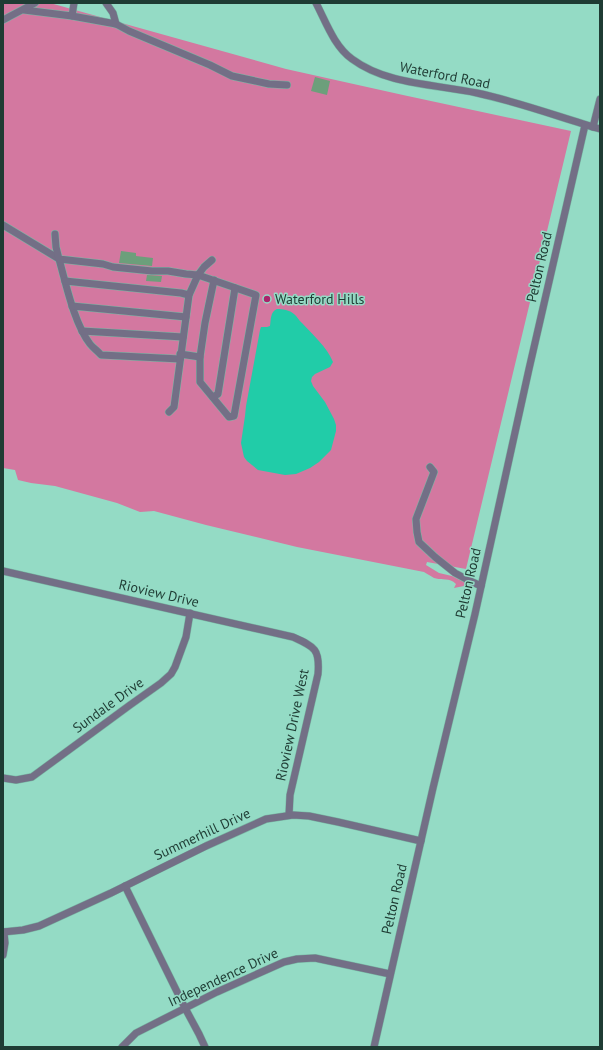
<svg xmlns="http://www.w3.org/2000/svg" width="603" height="1050" viewBox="0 0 603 1050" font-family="'PT Sans',sans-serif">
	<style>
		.green { fill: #d378a0 }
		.water { fill: #21cca8 }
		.building { fill: #6c9f7b }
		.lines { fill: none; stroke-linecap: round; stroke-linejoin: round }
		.minor-casing { stroke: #7ab8a5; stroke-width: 8 }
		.minor { stroke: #736f86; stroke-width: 7 }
		.poi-dot { fill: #aa246c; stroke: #94dbc5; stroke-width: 1.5 }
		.labels { text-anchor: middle; stroke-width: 3; stroke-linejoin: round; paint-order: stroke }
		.street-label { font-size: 14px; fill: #1f3c34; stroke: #94dbc5 }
		.poi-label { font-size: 14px; fill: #1f3c34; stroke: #94dbc5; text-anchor: start }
	</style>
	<rect width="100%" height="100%" fill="#94dbc5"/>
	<path class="green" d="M3 3H50L286 69 403 95 571 131 466 569 427 562 426 565 439 573 452 576 466 583 464 586 454 588 456 584C449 577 443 581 434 578 431 576 427 574 424 572L297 547 206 525 154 511 140 512 117 503 55 486 31 483 18 480 15 470 3 468Z"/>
	<path class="water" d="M277 309C282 309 290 310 294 314 297 316 299 321 302 323 313 335 327 347 333 362L330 367 315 374 312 377 311 381 313 386 325 402 334 419 336 425V431L331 450 319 462 310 468 296 474 285 475 258 470 247 461 244 457 241 443 245 416 246 406 260 330 261 327H267L270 326C271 320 270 312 277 309Z"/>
	<g class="building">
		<polygon points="315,77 330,81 327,95 311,91"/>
		<polygon points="121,251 136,253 136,256 153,258 152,266 119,263"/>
		<polygon points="147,275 162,276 161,282 146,281"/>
	</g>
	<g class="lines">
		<g class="minor-casing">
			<g id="minor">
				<polyline points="106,3 113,13 116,24"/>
				<path d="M316 3C326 22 334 46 352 59 387 85 435 84 477 93 519 102 559 117 600 129"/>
				<polyline points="24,10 72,16 116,24 129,31 210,65 232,76 269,84 287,85"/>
				<polyline points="72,16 74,3"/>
				<polyline points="3,20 35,3"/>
				<polyline points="593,127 600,99"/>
				<path d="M3 225 59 259C66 284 74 323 90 344 93 348 98 351 101 355L180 359"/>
				<polyline points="55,234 56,247 59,259 103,264 113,267 152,271 168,271 186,274 198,275 256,295 234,416 229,417 200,382 200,357 205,323 214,280"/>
				<polyline points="65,281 181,293 189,295"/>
				<polyline points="72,306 186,317"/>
				<polyline points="82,331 183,337"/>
				<polyline points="180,354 200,357"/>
				<polyline points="213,397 218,394 235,288"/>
				<polyline points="169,412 174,407 189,295 198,275 204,267 212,260"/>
				<polyline points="430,467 434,472 416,519 417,532 419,542 435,557 455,573 468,580 481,586"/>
				<path d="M3 571 293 637C315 647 320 649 318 674L290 795 289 815"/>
				<polyline points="3,778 16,780 32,777 130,705 161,683 171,674 175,667 186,637 190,613"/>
				<polyline points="125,886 185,1008 199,1034 205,1047"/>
				<polyline points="3,932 23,930 39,926 111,893 206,846 266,819 293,815 309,816 338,822 421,841"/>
				<polyline points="3,955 5,943 4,932"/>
				<polyline points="122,1047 136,1033 217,992 284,962 297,959 315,958 390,974"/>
				<polyline points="374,1047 433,788 475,614 529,369 585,125"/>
			</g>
		</g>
		<use href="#minor" class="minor"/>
	</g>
	<circle class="poi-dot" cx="267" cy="299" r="4"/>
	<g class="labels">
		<g class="street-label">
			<text transform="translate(445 75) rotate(11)" y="5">Waterford Road</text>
			<text transform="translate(539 267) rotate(-77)" y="5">Pelton Road</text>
			<text transform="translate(468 583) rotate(-77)" y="5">Pelton Road</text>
			<text transform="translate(159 593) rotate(13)" y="5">Rioview Drive</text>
			<text transform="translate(108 705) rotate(-36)" y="5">Sundale Drive</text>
			<text transform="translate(292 725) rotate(-78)" y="5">Rioview Drive West</text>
			<text transform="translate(202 834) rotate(-25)" y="5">Summerhill Drive</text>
			<text transform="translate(394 899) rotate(-77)" y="5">Pelton Road</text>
			<text transform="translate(223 977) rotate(-25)" y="5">Independence Drive</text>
		</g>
		<g class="poi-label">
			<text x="275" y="304">Waterford Hills</text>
		</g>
	</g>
	<rect width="603" height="1050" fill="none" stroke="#1f3c34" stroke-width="8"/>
</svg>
